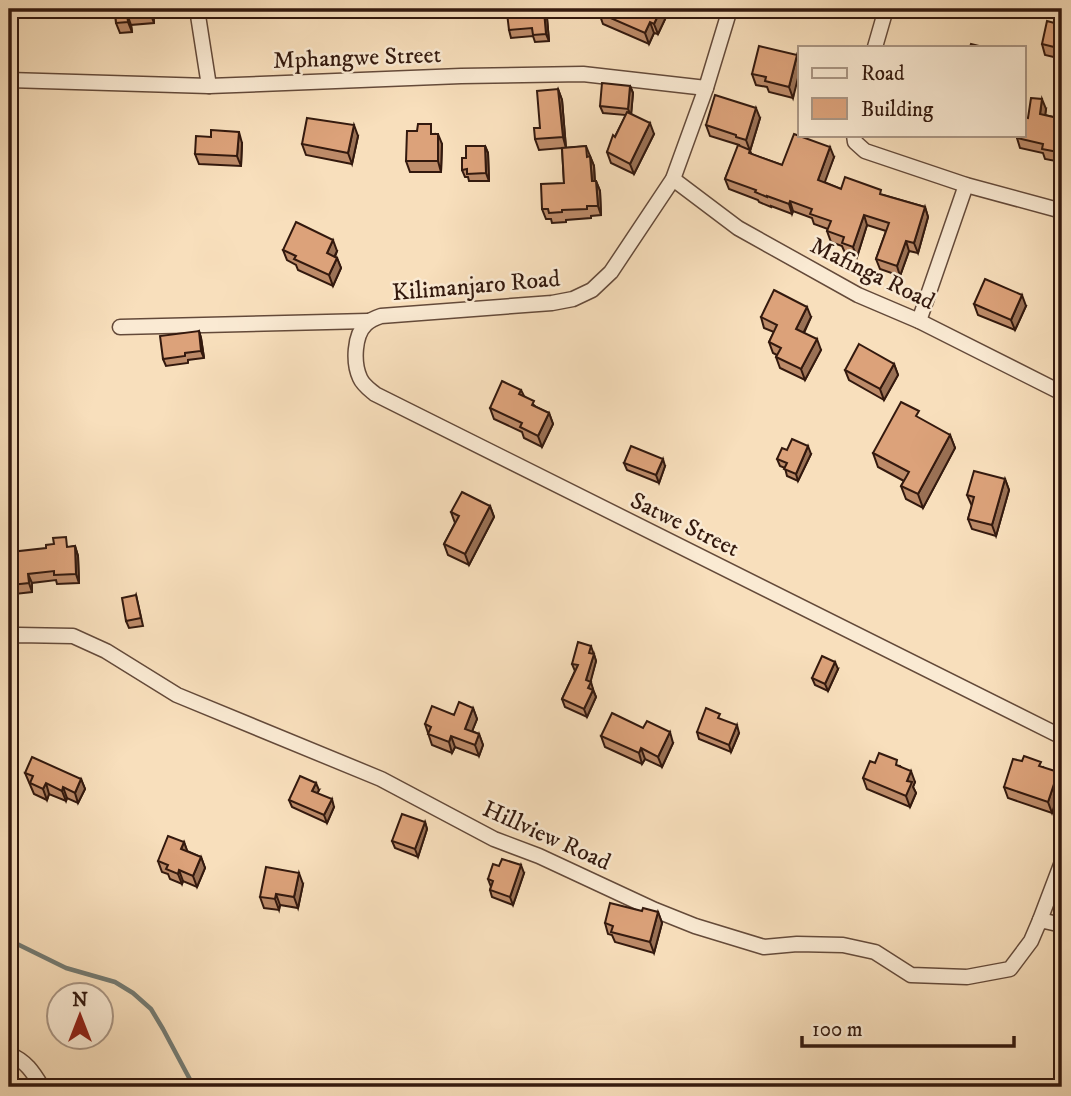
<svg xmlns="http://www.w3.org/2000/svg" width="1071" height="1096" viewBox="0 0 1071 1096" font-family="'IM FELL DW Pica',serif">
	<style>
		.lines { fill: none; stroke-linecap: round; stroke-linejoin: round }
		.stream { stroke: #747b73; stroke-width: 4.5 }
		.minor-casing { stroke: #644a3a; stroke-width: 17 }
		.minor { stroke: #faead3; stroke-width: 14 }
		.wall { fill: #bd8b69; stroke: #33190e; stroke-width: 2 }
		.shaded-wall { fill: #9a7155; stroke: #33190e; stroke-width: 2 }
		.building { fill: #dca27a; stroke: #33190e; stroke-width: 2 }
		.labels { text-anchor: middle; stroke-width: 5; stroke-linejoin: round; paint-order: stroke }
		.street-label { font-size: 24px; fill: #33190e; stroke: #faead3 }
	</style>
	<rect width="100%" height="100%" fill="#f8dfbc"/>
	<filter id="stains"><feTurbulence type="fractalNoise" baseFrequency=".00286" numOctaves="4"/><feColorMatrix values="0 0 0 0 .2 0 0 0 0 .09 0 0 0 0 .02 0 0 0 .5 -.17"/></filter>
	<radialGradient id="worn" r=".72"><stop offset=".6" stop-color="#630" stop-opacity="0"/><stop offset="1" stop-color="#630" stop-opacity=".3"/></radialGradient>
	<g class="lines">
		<polyline class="stream" points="9,940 66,968 115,982 133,993 151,1009 163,1029 194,1087"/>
		<g class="minor-casing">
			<g id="minor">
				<polyline points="197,9 209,86"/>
				<path d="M730 9 706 88 673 179 611 272 592 290 573 299 552 303 381 316C375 318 370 320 366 324 354 335 353 363 360 378 363 385 369 389 375 394L1062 737"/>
				<polyline points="875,47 886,9"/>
				<polyline points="9,80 209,86 461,76 583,74 706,88"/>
				<polyline points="854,135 855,142 865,151 966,185 1062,211"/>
				<polyline points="673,179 738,228 858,295 919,321 1062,393"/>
				<polyline points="919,321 966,185"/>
				<polyline points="120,327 368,321"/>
				<polyline points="9,637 18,635 73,636 106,651 177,695 381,779 494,839 539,856 655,910 695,926 764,947 797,944 843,945 875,952 911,975 967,977 1010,969 1031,941 1040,920 1062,925"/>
				<polyline points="1040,920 1062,862"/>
				<path d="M9 1054C26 1061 33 1072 42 1087"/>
			</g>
		</g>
		<use href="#minor" class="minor"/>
	</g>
	<g class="wall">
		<polygon points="115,9 153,9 154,23 131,25 132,32 120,33 116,23"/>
		<polygon points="599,9 664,9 667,15 658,34 654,33 649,44 603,24 599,13 601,10"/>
		<polygon points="547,18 549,41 535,42 533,36 511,38 509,30"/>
		<polygon points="1062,25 1062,59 1045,55 1042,44"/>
		<polygon points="797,55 793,98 769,92 767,87 756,85 752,74"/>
		<polygon points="630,86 633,93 631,114 654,134 634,174 611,163 607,152 626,115 603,113 600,106"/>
		<polygon points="558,89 562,100 566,148 586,146 594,166 595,181 596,181 600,191 601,215 591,216 591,218 566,220 566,222 552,223 551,219 546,219 542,209 564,183 562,148 539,150 535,139"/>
		<polygon points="1046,109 1045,115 1062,119 1061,162 1045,159 1043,153 1020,148 1017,138 1028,118"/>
		<polygon points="760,118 750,151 751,154 782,165 834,157 824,182 841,189 883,195 925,207 928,217 918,253 909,251 900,276 880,269 876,259 886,231 867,225 857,257 845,253 842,246 831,242 827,231 828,229 814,224 812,218 793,211 792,214 771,206 771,207 759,202 758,200 729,189 725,179 739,145 710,136 706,125"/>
		<polygon points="435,134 442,144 441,172 410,172 406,161"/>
		<polygon points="358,136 352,164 306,155 302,144"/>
		<polygon points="242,143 241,166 199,164 195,154"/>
		<polygon points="485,146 488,153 489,181 469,181 468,177 465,177 462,170 466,158"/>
		<polygon points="283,250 337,251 335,257 337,258 341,268 333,286 298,270 296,265 287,260"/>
		<polygon points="974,304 1026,306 1015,330 978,315"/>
		<polygon points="761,317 811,317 804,333 821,350 805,380 780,368 776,357 777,355 773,353 769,342 774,332 764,328"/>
		<polygon points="199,331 201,338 204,358 188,360 188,363 166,366 163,359"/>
		<polygon points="894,364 898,375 884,400 849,380 845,370"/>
		<polygon points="521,390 524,396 536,407 549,413 553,424 542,447 524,438 522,432 494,419 490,408"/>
		<polygon points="950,435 955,448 923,508 906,499 901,486 904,481 878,467 873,453"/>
		<polygon points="787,450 811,454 798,481 787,476 785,468 780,466 777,459"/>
		<polygon points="624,463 665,466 659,483 627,470"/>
		<polygon points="1005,479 1009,490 996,536 972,529 968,519 972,506 967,495"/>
		<polygon points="490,506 494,517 469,565 448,555 444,544 455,523 451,512"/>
		<polygon points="75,546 78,556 79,583 57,584 56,580 32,583 32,592 15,594 14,591 9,592 9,560"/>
		<polygon points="136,595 143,626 129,628 126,621"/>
		<polygon points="591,646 596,661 590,682 596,697 587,717 565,707 562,699 575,671 572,664"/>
		<polygon points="838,669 828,691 815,685 812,678"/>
		<polygon points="473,708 477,719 472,731 479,734 483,745 479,756 455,747 452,753 432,745 425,724"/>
		<polygon points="722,720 739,733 731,752 699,739 697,732"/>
		<polygon points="601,736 673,743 662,767 645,759 642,764 605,747"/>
		<polygon points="875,763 900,766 915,782 913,787 916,793 910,807 867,789 863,778"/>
		<polygon points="1043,767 1062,783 1052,813 1008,798 1004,787"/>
		<polygon points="25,773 81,779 85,789 78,803 67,798 66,801 49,794 47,800 34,794"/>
		<polygon points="319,790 317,793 334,807 327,823 292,807 289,800"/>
		<polygon points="425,822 427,829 418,857 395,848 392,841"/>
		<polygon points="184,842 187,851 201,857 205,868 197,887 183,881 182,884 170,879 168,874 162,872 158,861"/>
		<polygon points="524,873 513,905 492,897 490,890 491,887 488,879"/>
		<polygon points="303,884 298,908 280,905 279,910 264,908 260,897"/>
		<polygon points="642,911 658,912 662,923 654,953 615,942 612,935 608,934 605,923"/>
		<polygon points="9,992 14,993 17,1000 16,1015 9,1014"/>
	</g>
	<g class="shaded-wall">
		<polygon points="150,9 153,9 154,23 150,12"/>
		<polygon points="661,9 664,9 667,15 658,34 654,24"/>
		<polygon points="544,11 547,18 549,41 546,34"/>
		<polygon points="127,14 131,25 132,32 128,22"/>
		<polygon points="650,22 654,33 649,44 645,33"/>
		<polygon points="797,55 800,63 800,70 793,98 789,87"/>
		<polygon points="630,86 633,93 631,116 628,109"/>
		<polygon points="558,89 562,100 566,148 563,137"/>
		<polygon points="1042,99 1046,109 1044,124 1040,114"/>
		<polygon points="756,108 760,118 750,151 754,160 749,153 750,151 746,140"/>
		<polygon points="650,123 654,134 634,174 630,164"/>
		<polygon points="354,125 358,136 352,164 348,153"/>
		<polygon points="239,132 242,143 241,166 237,156"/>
		<polygon points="1062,132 1062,158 1061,162 1058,152"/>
		<polygon points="438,134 442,144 441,172 438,161"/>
		<polygon points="485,146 488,153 489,181 486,173"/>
		<polygon points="830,147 834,157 822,190 818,180"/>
		<polygon points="590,156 594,166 595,191 592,181"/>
		<polygon points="596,181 600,191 601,215 598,206"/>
		<polygon points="790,201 793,211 792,214 789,204"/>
		<polygon points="925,207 928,217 918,253 914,243"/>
		<polygon points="864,215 867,225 857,257 853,247"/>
		<polygon points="333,240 337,251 331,264 327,253"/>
		<polygon points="906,241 909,251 900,276 897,266"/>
		<polygon points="337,258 341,268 333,286 329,275"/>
		<polygon points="1022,295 1026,306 1015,330 1011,320"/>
		<polygon points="807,307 811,317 800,340 796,329"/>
		<polygon points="199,331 201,338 204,358 201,351"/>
		<polygon points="817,339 821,350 805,380 801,369"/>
		<polygon points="894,364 898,375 884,400 880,389"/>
		<polygon points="549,413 553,424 542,447 538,436"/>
		<polygon points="950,435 955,448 923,508 918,494"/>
		<polygon points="808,446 811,454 798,481 796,474"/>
		<polygon points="663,459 665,466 659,483 656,475"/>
		<polygon points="1005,479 1009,490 996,536 992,525"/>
		<polygon points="490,506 494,517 469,565 465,554"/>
		<polygon points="75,546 78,556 79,583 76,574"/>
		<polygon points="28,574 32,583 32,592 29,583"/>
		<polygon points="594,654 596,661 590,684 591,682 593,689 591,695 586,680"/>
		<polygon points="835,662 838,669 828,691 825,684"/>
		<polygon points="593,690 596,697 587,717 584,709"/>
		<polygon points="473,708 477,719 469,739 465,729"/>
		<polygon points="737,725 739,733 731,752 729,745"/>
		<polygon points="670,732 673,743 662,767 658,757"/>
		<polygon points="479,734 483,745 479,756 475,745"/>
		<polygon points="451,736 455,747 452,753 449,742"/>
		<polygon points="641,748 645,759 642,764 639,753"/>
		<polygon points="911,771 915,782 913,787 916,793 910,807 906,796 907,781"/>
		<polygon points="1058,772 1062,783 1052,813 1048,802"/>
		<polygon points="81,779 85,789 78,803 75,793"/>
		<polygon points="46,783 49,794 47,800 43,789"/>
		<polygon points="316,783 319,790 315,798 312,791"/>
		<polygon points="63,787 67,798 66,801 62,791"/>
		<polygon points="332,799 334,807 327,823 324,815"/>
		<polygon points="425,822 427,829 418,857 415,849"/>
		<polygon points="184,842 188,853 181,849"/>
		<polygon points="201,857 205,868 197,887 193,876"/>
		<polygon points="521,865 524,873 513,905 510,897"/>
		<polygon points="179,870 183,881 182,884 178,874"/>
		<polygon points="299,873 303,884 298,908 294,897"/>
		<polygon points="276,894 280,905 279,910 275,899"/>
		<polygon points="658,912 662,923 654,953 650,942"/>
		<polygon points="14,993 17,1000 16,1015 13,1007"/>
	</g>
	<g class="building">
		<polygon points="115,9 150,9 150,12 127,14 128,22 116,23"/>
		<polygon points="601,9 661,9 654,24 650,22 645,33 599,13"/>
		<polygon points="544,11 546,34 533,35 532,28 509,30 507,13"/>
		<polygon points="1047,21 1062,25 1062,49 1042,44"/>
		<polygon points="971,44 983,47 970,47"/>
		<polygon points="759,46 797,55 789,87 765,81 766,77 752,74"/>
		<polygon points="602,83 630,86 628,109 600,106"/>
		<polygon points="558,89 563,137 535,139 534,128 540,128 537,91"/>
		<polygon points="715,95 756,108 746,140 736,137 736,135 706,125"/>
		<polygon points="1031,98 1042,99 1040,114 1062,119 1062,132 1058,152 1042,149 1043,144 1017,138 1017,135 1024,135 1024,117 1028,118"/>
		<polygon points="627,112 650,123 630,164 607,152 613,135 615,137"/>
		<polygon points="307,118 354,125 348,153 302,144"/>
		<polygon points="418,124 431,124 431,134 438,134 438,161 406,161 407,131 417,131"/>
		<polygon points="211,130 239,132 237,156 195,154 196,136 211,137"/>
		<polygon points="794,134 830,147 818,180 841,189 845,177 881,190 880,194 925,207 914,243 906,241 897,266 876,259 889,223 864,215 853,247 842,243 844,237 827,231 831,221 810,214 812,209 790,201 789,204 767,196 767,197 755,192 756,190 725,179 738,145 750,150 749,153 782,165"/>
		<polygon points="466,146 485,146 486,173 467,174 467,169 462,170 462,158 466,158"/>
		<polygon points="586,146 587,157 590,156 592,181 596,181 598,206 587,206 587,209 562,210 562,212 549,213 548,209 542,209 541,184 564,183 562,148"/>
		<polygon points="296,222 333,240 327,253 337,258 329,275 294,259 296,256 283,250"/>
		<polygon points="985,279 1022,295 1011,320 974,304"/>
		<polygon points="774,290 807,307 796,329 817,339 801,369 776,357 781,348 769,342 777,325 761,317"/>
		<polygon points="199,331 201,351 185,353 185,356 163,359 160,336"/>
		<polygon points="859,344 894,364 880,389 845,370"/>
		<polygon points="502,381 521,390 519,394 534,401 532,405 549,413 538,436 520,427 522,423 490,408"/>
		<polygon points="901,402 919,411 916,416 950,435 918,494 901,486 909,472 873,453"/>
		<polygon points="792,439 808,446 796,474 784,469 787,463 777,459 782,448 787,450"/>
		<polygon points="631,446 663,459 656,475 624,463"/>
		<polygon points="974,471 1005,479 992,525 968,519 974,497 967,495"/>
		<polygon points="462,492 490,506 465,554 444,544 459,516 451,512"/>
		<polygon points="66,537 67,547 75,546 76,574 54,575 54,571 28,574 29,583 11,585 11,582 9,582 9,560 12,560 11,552 46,548 46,545 54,544 53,538"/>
		<polygon points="136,595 141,618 126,621 122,598"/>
		<polygon points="578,642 591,646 589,653 594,654 586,680 591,682 588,688 593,690 584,709 562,699 578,665 572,664"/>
		<polygon points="822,656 835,662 825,684 812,678"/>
		<polygon points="459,702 473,708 465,729 479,734 475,745 451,736 449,742 428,734 431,727 425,724 432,706 454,715"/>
		<polygon points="706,708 720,714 718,718 737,725 729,745 697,732"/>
		<polygon points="612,713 643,728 647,721 670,732 658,757 641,748 639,753 601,736"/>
		<polygon points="879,753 897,760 896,765 911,771 907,781 912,782 906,796 863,778 870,761 875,763"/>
		<polygon points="1024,756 1041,762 1039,766 1058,772 1048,802 1004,787 1013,759 1022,761"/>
		<polygon points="32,757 81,779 75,793 63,787 62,791 46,783 43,789 30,783 33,776 25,773"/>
		<polygon points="300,776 316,783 312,791 332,799 324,815 289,800"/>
		<polygon points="402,814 425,822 415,849 392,841"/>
		<polygon points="168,836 184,842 181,849 201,857 193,876 179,870 178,874 166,869 168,865 158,861"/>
		<polygon points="502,859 521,865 510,897 490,890 493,881 488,879 493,864 499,866"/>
		<polygon points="266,867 299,873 294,897 276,894 275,899 260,897"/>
		<polygon points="610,903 642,911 643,908 658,912 650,942 611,932 613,926 605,923"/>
		<polygon points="9,992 14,993 13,1007 9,1007"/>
	</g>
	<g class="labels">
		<g class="street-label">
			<text transform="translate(357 57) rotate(-2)" y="8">Mphangwe Street</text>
			<text transform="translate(873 273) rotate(26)" y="8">Mafinga Road</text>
			<text transform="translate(476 285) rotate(-5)" y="8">Kilimanjaro Road</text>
			<text transform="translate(685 524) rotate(26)" y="8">Satwe Street</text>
			<text transform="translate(547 835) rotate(24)" y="8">Hillview Road</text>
		</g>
	</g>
	<rect width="1071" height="1096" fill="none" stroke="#f8dfbc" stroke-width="35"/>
	<rect x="10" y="10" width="1050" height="1075" fill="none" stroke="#33190e" stroke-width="3.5"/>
	<rect x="18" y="18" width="1036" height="1061" fill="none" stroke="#33190e" stroke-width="2"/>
	<rect x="798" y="46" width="228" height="91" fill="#faead3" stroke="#aa9684" stroke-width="2"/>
	<rect x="812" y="68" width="35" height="10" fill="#faead3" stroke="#aa9684" stroke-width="2"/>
	<text x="861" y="80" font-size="21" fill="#33190e">Road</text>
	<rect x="812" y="98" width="35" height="21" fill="#dca27a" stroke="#aa9684" stroke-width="2"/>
	<text x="861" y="116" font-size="21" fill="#33190e">Building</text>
	<g transform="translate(80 1016)"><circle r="33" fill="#faead3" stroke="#aa9684" stroke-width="2"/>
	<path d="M0-5L12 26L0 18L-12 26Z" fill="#8f2418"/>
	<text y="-10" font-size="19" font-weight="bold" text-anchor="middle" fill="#33190e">N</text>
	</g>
	<path d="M802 1036v10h212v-10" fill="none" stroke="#33190e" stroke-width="3.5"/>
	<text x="812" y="1036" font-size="21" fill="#33190e" stroke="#faead3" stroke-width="5" paint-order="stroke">100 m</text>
	<rect width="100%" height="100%" filter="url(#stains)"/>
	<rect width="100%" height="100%" fill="url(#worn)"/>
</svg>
